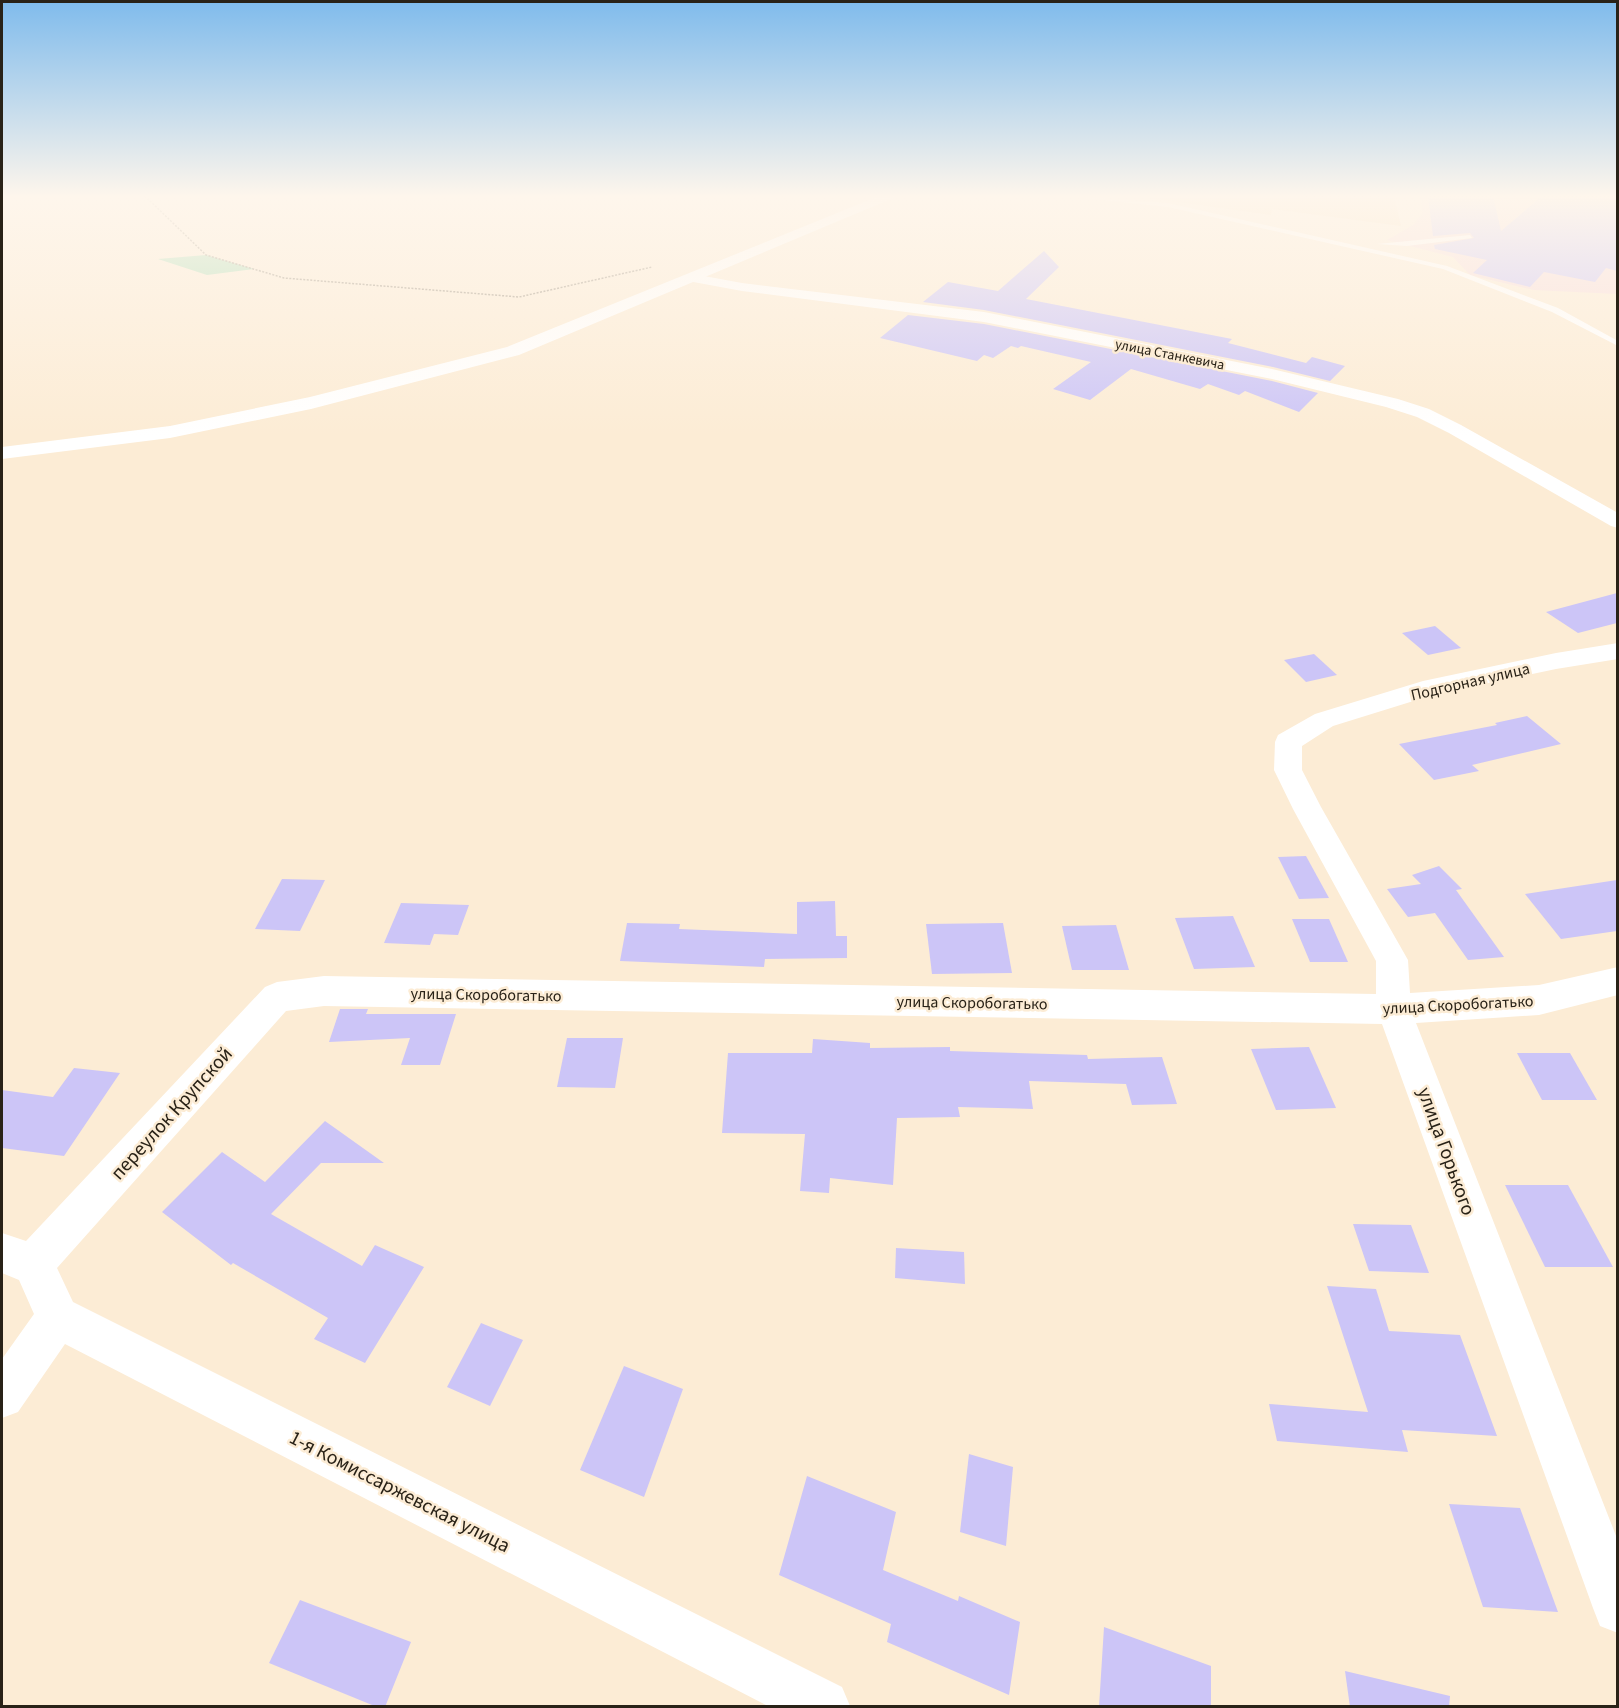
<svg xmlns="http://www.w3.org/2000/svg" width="1619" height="1708" viewBox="0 0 1619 1708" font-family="'Source Sans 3',sans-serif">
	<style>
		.built { fill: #f7dfbb }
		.industrial { fill: #f8dddb }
		.green { fill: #b0deb7 }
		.building { fill: #ccc5f7 }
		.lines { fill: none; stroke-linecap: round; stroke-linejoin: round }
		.path { stroke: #a69a88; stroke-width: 1.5; stroke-dasharray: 2 1.5; stroke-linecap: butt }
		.service { fill: #fff; fill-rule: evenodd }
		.minor { fill: #fff; fill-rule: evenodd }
		.secondary { fill: #fff; fill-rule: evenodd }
		.labels { text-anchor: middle; stroke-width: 5; stroke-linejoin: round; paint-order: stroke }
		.far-street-label { font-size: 14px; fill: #292217; stroke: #fcecd5 }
		.street-label { font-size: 16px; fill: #292217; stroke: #fcecd5 }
		.near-street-label { font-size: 20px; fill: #292217; stroke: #fcecd5 }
	</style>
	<rect width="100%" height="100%" fill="#fcecd5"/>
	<polygon class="built" points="1394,196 1401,226 1272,209 1271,215 1141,197"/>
	<polygon class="industrial" points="1421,196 1617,196 1617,294 1534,290 1470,275 1453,257 1387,240 1413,225 1422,214"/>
	<polygon class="green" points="206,255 254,269 207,275 158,259"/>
	<g class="building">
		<polygon points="1428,196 1493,196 1501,231 1542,196 1617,196 1617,271 1606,268 1595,282 1544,272 1530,287 1473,273 1487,260 1435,249 1434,245 1474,238 1470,233 1433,236"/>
		<polygon points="1044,251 1059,267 1026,299 1232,339 1228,343 1306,363 1312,357 1345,366 1330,381 1273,367 984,310 923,302 948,282 998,291"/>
		<polygon points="908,315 984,324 1272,381 1318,393 1299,412 1245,391 1239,395 1208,384 1200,389 1131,369 1090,400 1053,389 1091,362 1021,346 1018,348 1011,346 993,358 984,355 977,361 880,338"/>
		<polygon points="1617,593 1617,623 1578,633 1546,612"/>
		<polygon points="1435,626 1461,648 1428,655 1402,633"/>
		<polygon points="1314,654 1337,675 1306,682 1284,660"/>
		<polygon points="1527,716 1561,744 1472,765 1479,771 1434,780 1399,744 1497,725 1495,723"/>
		<polygon points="1306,856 1329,898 1299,899 1278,857"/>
		<polygon points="1439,866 1462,889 1456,890 1504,957 1468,960 1435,913 1408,917 1387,889 1421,884 1412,875"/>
		<polygon points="282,879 325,880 300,931 255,929"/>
		<polygon points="1617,880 1617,931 1561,939 1525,894"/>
		<polygon points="835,901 836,936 847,936 847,958 765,959 764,967 620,961 627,923 680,924 679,929 797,934 797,902"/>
		<polygon points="401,903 469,905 458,935 434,934 430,945 384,943"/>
		<polygon points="1233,916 1255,967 1194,969 1175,918"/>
		<polygon points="1292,919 1329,919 1348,962 1310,962"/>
		<polygon points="1003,923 1012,973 932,974 926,924"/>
		<polygon points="1116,925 1129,970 1072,970 1062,926"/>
		<polygon points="340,1009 368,1009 366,1014 456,1014 440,1065 401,1065 410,1038 329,1042"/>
		<polygon points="567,1038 623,1038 615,1088 557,1087"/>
		<polygon points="813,1039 870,1043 870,1048 950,1047 950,1051 1087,1055 1088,1059 1162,1057 1177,1104 1132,1105 1126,1084 1029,1081 1033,1109 958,1107 960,1117 897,1118 893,1185 830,1178 829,1193 800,1191 805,1134 722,1133 728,1053 812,1053"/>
		<polygon points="1309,1047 1336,1108 1276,1110 1251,1049"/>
		<polygon points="1517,1053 1570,1053 1597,1100 1542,1100"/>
		<polygon points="74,1068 120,1073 64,1156 2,1148 2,1090 53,1097"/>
		<polygon points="325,1121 384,1163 321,1163 271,1214 362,1266 375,1245 424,1267 365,1363 314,1339 328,1318 233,1263 231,1265 162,1212 222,1152 265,1182"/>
		<polygon points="1505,1185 1568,1185 1613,1267 1545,1267"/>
		<polygon points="1353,1224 1411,1225 1429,1273 1369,1271"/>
		<polygon points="896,1248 964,1252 965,1284 895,1278"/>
		<polygon points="1327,1286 1376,1289 1389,1331 1460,1335 1497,1436 1402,1430 1408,1452 1277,1441 1269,1404 1368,1412"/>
		<polygon points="481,1323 523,1340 490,1406 447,1387"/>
		<polygon points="624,1366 683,1389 644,1497 580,1470"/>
		<polygon points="969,1454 1013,1467 1006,1546 960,1532"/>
		<polygon points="807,1476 896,1512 883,1570 958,1601 959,1596 1020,1622 1009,1695 887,1642 891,1624 779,1575"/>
		<polygon points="1449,1504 1520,1508 1558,1612 1483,1607"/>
		<polygon points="300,1600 411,1642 385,1707 377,1707 269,1663"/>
		<polygon points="1104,1627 1211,1666 1211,1707 1099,1707"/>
		<polygon points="1345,1671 1450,1696 1449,1707 1350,1707"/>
	</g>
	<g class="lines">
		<polyline class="path" points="145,196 206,255 284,278 519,297 652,267"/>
		<g class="service">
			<polygon points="1064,196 1168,203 1447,266 1558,308 1618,341 1618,346 1552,312 1443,269 1168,207"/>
			<polygon points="1470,235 1472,238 1407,246 1377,244"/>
		</g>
		<g class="minor">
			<polygon points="693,274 742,283 984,312 1272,369 1398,399 1429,409 1461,425 1618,513 1618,528 1611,526 1449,433 1417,417 1386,407 1272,379 984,322 742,291 688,281 686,278"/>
			<polygon points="1618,643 1618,659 1556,669 1436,694 1333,726 1302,746 1302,770 1321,807 1408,960 1410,993 1539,985 1618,967 1618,995 1539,1015 1416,1023 1618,1541 1618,1633 1600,1626 1593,1608 1382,1024 324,1006 286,1011 57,1268 73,1302 842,1687 850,1706 768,1706 65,1344 18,1412 2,1418 2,1359 34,1314 19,1280 2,1273 2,1233 26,1241 265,987 277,982 324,976 1376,994 1376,961 1293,809 1274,770 1275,742 1278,735 1315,714 1423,681 1556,653"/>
		</g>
		<polygon class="secondary" points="879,196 898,196 519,355 311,409 170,438 2,459 2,447 170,426 310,397 507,347"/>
	</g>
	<linearGradient id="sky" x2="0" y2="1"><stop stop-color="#7fbbec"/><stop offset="0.45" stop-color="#fef6ec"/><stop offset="1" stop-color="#fef6ec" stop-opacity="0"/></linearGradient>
	<rect width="1619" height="436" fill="url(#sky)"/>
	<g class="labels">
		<g class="far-street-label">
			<text transform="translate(1170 354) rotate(11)" y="5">улица Станкевича</text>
		</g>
		<g class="street-label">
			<text transform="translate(1470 681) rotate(-13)" y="6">Подгорная улица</text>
			<text transform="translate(486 994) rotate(1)" y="6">улица Скоробогатько</text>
			<text transform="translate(972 1002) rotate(1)" y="6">улица Скоробогатько</text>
			<text transform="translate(1458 1004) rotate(-3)" y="6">улица Скоробогатько</text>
		</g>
		<g class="near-street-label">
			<text transform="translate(171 1113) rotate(-48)" y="7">переулок Крупской</text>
			<text transform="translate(1447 1151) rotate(70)" y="7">улица Горького</text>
			<text transform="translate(400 1491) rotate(27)" y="7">1-я Комиссаржевская улица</text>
		</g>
	</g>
	<rect width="1619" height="1708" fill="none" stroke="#292217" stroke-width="6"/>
</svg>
